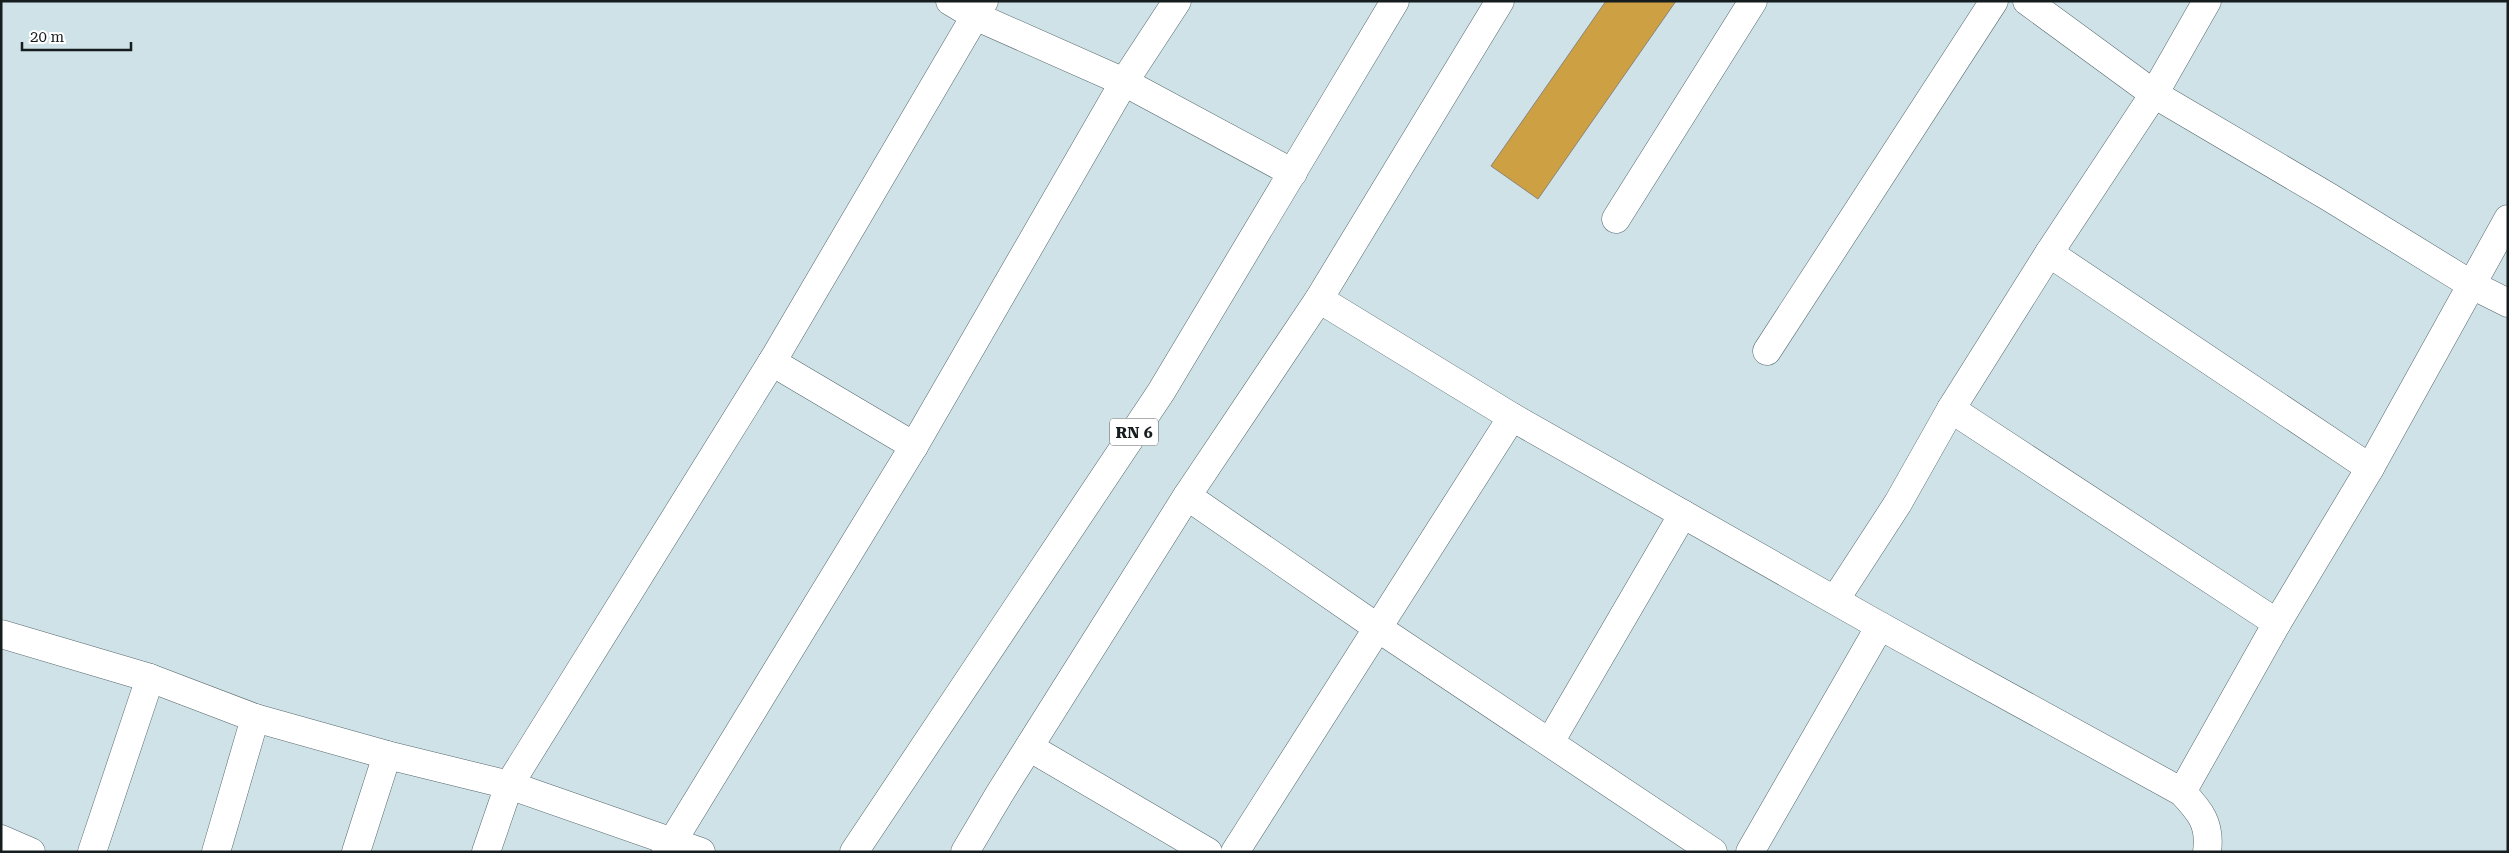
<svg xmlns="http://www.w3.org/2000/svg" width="2509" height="853" viewBox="0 0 2509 853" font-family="'Roboto Serif',serif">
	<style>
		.building { fill: #cda044; stroke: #8c8475 }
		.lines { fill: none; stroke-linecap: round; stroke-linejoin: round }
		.minor-casing { stroke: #56686d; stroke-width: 29 }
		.secondary-casing { stroke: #56686d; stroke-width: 29 }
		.primary-casing { stroke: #56686d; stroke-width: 29 }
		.minor { stroke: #fff; stroke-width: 28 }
		.secondary { stroke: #fff; stroke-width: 28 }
		.primary { stroke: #fff; stroke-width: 28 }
		.labels { text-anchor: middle; stroke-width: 4; stroke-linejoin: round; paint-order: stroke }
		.shield { fill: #fff; stroke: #5b6162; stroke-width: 1 }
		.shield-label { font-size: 16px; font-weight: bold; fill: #151d1f }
	</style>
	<rect width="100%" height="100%" fill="#cee2e8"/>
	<polygon class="building" points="1606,1 1676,1 1538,199 1491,166"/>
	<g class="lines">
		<g class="minor-casing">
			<g id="minor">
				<polyline points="950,1 975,16 1124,82 1293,173"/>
				<polyline points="2027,1 2154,94 2329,197 2472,285 2508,303"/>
				<polyline points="1616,219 1753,1"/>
				<polyline points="2049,253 2370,468"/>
				<path d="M1319 299 1512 417 1880 626 2182 792C2200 811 2211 824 2207 852"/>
				<polyline points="1767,351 1994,1"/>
				<polyline points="772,362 914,446"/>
				<polyline points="1951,409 2277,623"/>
				<polyline points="1187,496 1378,628 1713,852"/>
				<polyline points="1835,600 1898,503 1951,409 2049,253 2154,94 2207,1"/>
				<polyline points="1,634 150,678 255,718 387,755 509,785 701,852"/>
				<polyline points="1550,742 1683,514"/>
				<polyline points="1029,747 1208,852"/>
				<polyline points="2182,792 2277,623 2370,468 2508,219"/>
				<polyline points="92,852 150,678"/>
				<polyline points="216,852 255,718"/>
				<polyline points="356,852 387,755"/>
				<polyline points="486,852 509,785 772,362 984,1"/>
				<polyline points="666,852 914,446 1124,82 1177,1"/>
				<polyline points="1235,852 1512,417"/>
				<polyline points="1750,852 1880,626"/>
			</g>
		</g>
		<g class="secondary-casing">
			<polyline id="secondary" points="1,839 31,852"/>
		</g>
		<g class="primary-casing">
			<g id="primary">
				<polyline points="854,852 1161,392 1395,1"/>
				<polyline points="965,852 1000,793 1187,496 1319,299 1500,1"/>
			</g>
		</g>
		<use href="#minor" class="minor"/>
		<use href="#secondary" class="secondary"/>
		<use href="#primary" class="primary"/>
	</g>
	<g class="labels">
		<rect class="shield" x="1110" y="418.5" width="48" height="27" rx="4"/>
		<g class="shield-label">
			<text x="1134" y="438">RN 6</text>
		</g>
	</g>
	<rect width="2509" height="853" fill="none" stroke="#151d1f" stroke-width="5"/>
	<path d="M22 42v8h109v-8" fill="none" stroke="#151d1f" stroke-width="2.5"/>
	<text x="30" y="42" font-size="15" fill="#151d1f" stroke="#ffffff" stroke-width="4" paint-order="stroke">20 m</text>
</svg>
